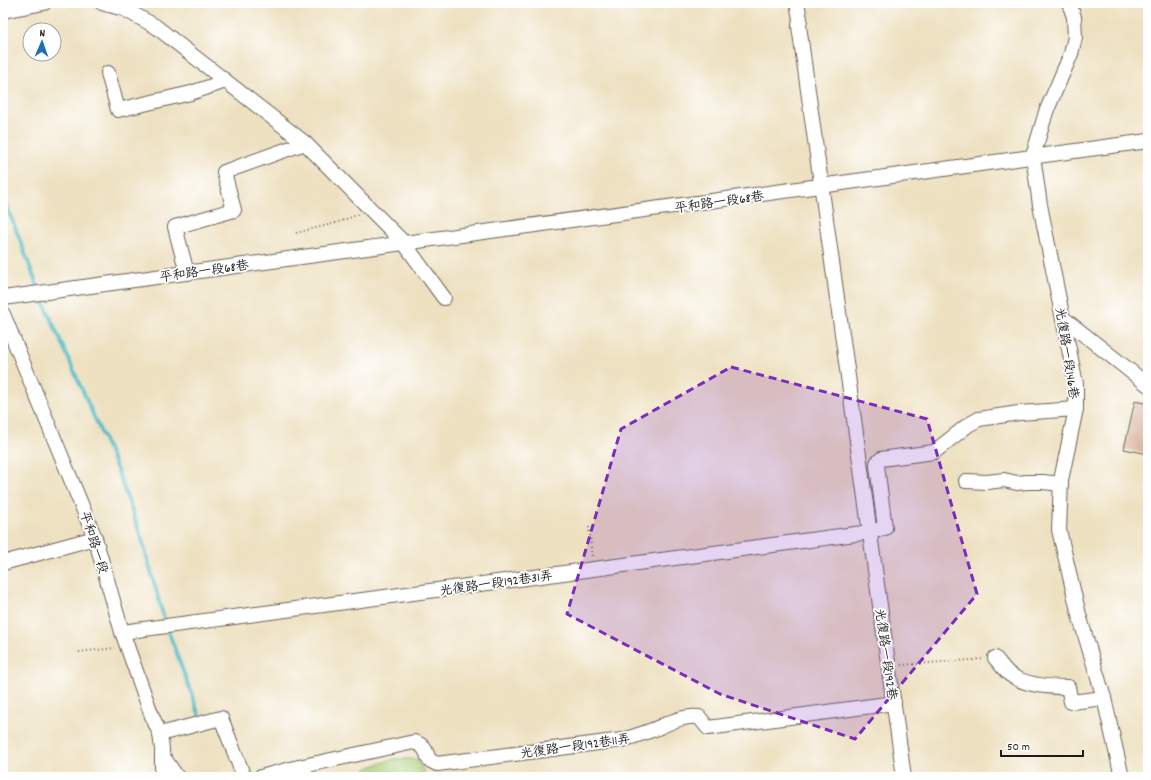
<svg xmlns="http://www.w3.org/2000/svg" width="1151" height="780" viewBox="0 0 1151 780" font-family="Dekko,'LXGW WenKai TC',sans-serif">
	<style>
		.green { fill: #a6ca73; stroke: #617348 }
		.lines { fill: none; stroke-linecap: round; stroke-linejoin: round }
		.stream { stroke: #4fbcc9; stroke-width: 3.5 }
		.building { fill: #d0a48d }
		.minor-casing { stroke: #666156; stroke-width: 16 }
		.path { stroke: #666156; stroke-width: 2; stroke-dasharray: 1 3; stroke-linecap: butt }
		.minor { stroke: #fff; stroke-width: 14 }
		.marked { fill: #7b2cbf; fill-opacity: 0.2; stroke: #7b2cbf; stroke-width: 3; stroke-dasharray: 8 5; stroke-linejoin: round }
		.labels { text-anchor: middle; stroke-width: 3.5; stroke-linejoin: round; paint-order: stroke }
		.street-label { font-size: 13px; fill: #1c1c1c; stroke: #fff }
	</style>
	<rect width="100%" height="100%" fill="#fff"/>
	<filter id="ink" filterUnits="userSpaceOnUse"><feTurbulence type="fractalNoise" baseFrequency=".025" numOctaves="2"/><feDisplacementMap in="SourceGraphic" scale="8" xChannelSelector="R" yChannelSelector="G"/><feConvolveMatrix kernelMatrix="1 2 1 2 8 2 1 2 1" color-interpolation-filters="sRGB"/></filter>
	<filter id="wash" filterUnits="userSpaceOnUse"><feTurbulence type="fractalNoise" baseFrequency=".012" numOctaves="4" result="noise"/><feDisplacementMap in="SourceGraphic" scale="16" xChannelSelector="R" yChannelSelector="G"/><feGaussianBlur stdDeviation="0.9" result="paint"/><feColorMatrix in="noise" values="0 0 0 0 0 0 0 0 0 0 0 0 0 0 0 0 0 1.4 0 .05"/><feComposite in="paint" operator="in"/></filter>
	<g filter="url(#wash)">
		<rect width="100%" height="100%" fill="#eee1c1"/>
		<polygon class="green" points="394,759 417,759 427,777 360,777 369,767"/>
		<g class="lines">
			<g class="stream">
				<polyline points="3,196 39,290"/>
				<polyline points="41,296 116,467 141,536 165,622"/>
				<polyline points="168,630 200,717"/>
			</g>
		</g>
		<g id="blocks">
			<polygon class="building" points="1135,401 1148,404 1148,454 1124,449"/>
		</g>
	</g>
	<g filter="url(#ink)">
		<use href="#blocks" fill-opacity="0" stroke="#666156" stroke-width="1"/>
		<g class="lines">
			<g class="minor-casing">
				<g id="minor">
					<polyline points="102,3 124,9 155,26 305,143 404,243 444,298"/>
					<polyline points="797,3 800,19 799,26 904,777"/>
					<polyline points="1069,3 1074,17 1075,37 1071,54 1046,112 1033,156 1040,205 1076,384 1076,409 1061,480 1059,530 1079,615 1104,698 1122,777"/>
					<polyline points="3,11 44,3"/>
					<polyline points="108,73 118,110 191,93 226,81"/>
					<polyline points="187,273 175,227 234,210 224,172 305,143"/>
					<polyline points="3,298 1148,141"/>
					<polyline points="3,314 95,538 122,632 152,716 160,734 162,749 162,777"/>
					<polyline points="1063,318 1148,385"/>
					<polyline points="966,481 987,482 1004,480 1017,483 1027,482 1043,482 1061,484"/>
					<polyline points="3,563 95,538"/>
					<polyline points="122,632 870,532 885,528 877,466 877,463 881,459 934,452 968,425 979,419 1019,413 1076,409"/>
					<path d="M995 658C1000 663 1005 672 1012 676 1028 686 1050 687 1068 687L1071 702 1104 698"/>
					<polyline points="160,734 221,718 244,777"/>
					<polyline points="162,755 177,777"/>
					<path d="M261 777 294 768 414 742C424 745 426 750 429 760L437 764 622 740C633 737 644 733 655 729 669 723 683 715 699 717L708 728 894 703"/>
				</g>
			</g>
			<g class="path">
				<polyline points="296,233 336,223 359,214"/>
				<polyline points="589,527 592,557"/>
				<polyline points="79,652 115,648"/>
				<polyline points="901,665 984,659"/>
				<polyline points="395,777 395,772"/>
			</g>
			<use href="#minor" class="minor"/>
		</g>
	</g>
	<path class="marked" d="M731 367 927 419 977 594 855 739 720 694 567 614 621 429Z"/>
	<g class="labels">
		<g class="street-label">
			<text transform="translate(719 201) rotate(-8)" y="5">平和路一段68巷</text>
			<text transform="translate(204 270) rotate(-8)" y="5">平和路一段68巷</text>
			<text transform="translate(1068 353) rotate(81)" y="5">光復路一段146巷</text>
			<text transform="translate(95 542) rotate(72)" y="5">平和路一段</text>
			<text transform="translate(496 582) rotate(-8)" y="5">光復路一段192巷31弄</text>
			<text transform="translate(887 654) rotate(82)" y="5">光復路一段192巷</text>
			<text transform="translate(575 745) rotate(-8)" y="5">光復路一段192巷11弄</text>
		</g>
	</g>
	<rect width="1151" height="780" fill="none" stroke="#fff" stroke-width="16"/>
	<g transform="translate(42 42) rotate(2)"><circle r="19" fill="#ffffff" stroke="#a4a4a4"/>
	<path d="M0-3L7 15L0 10L-7 15Z" fill="#1f6fb2"/>
	<text y="-6" font-size="11" font-weight="bold" text-anchor="middle" fill="#1c1c1c">N</text>
	</g>
	<path d="M1001 750v6h82v-6" fill="none" stroke="#1c1c1c" stroke-width="2"/>
	<text x="1007" y="750" font-size="12" fill="#1c1c1c" stroke="#ffffff" stroke-width="3" paint-order="stroke">50 m</text>
</svg>
